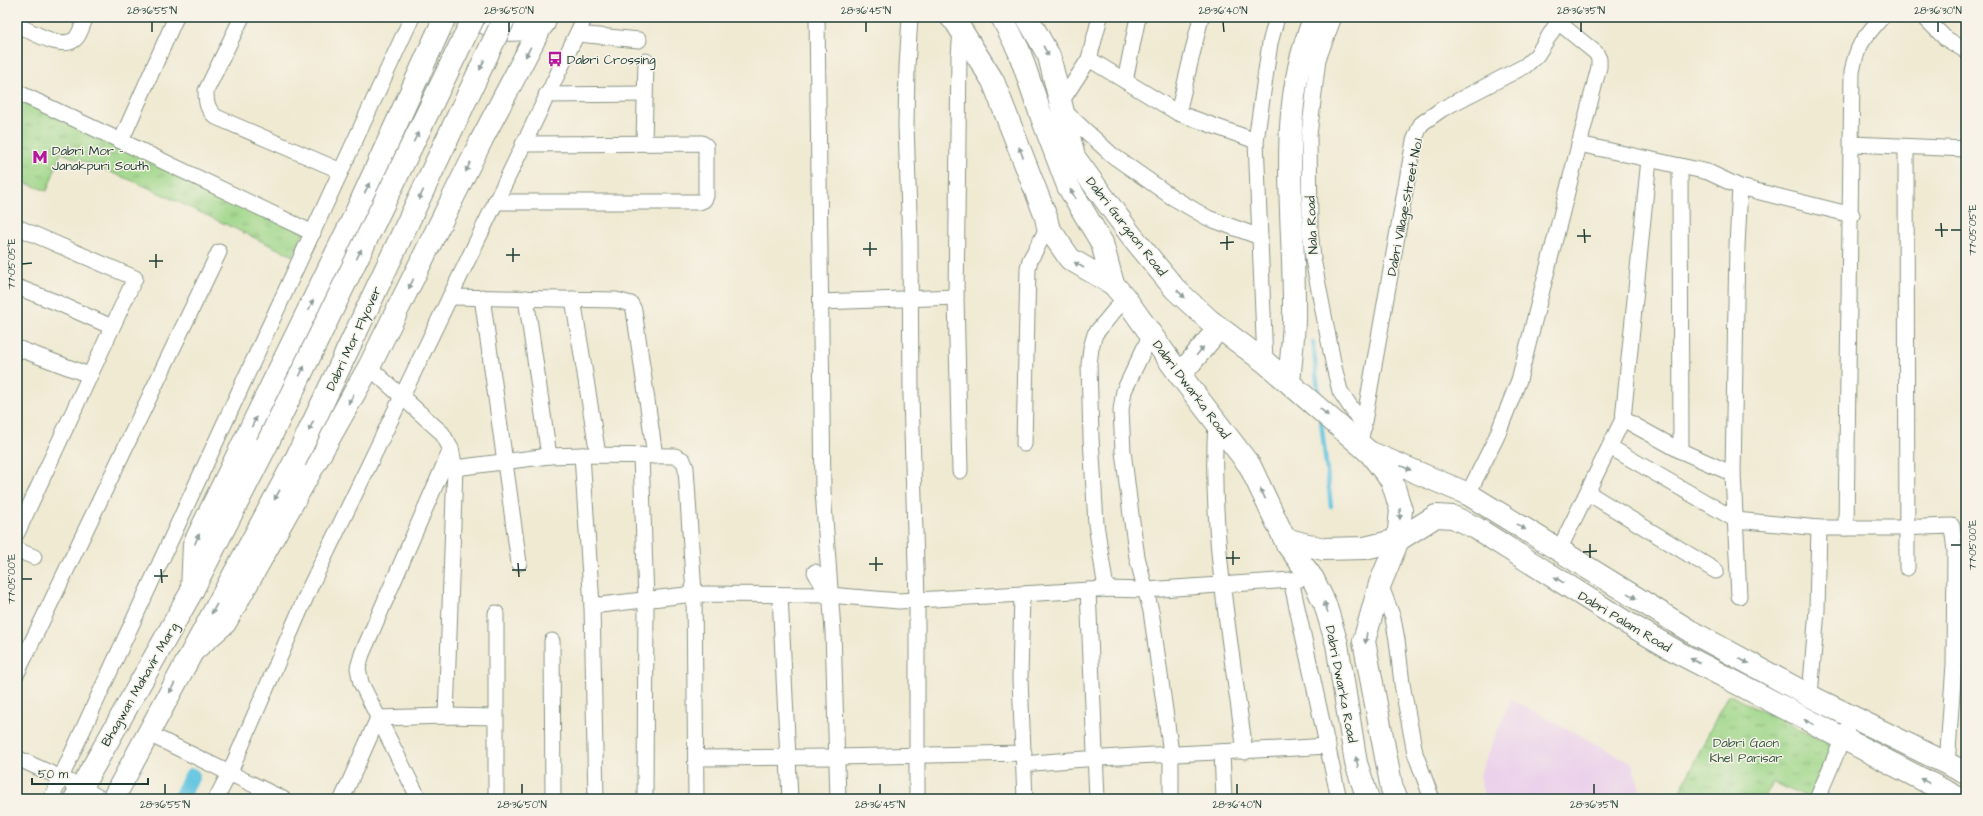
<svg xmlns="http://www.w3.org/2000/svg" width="1983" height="816" viewBox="0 0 1983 816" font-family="'Architects Daughter',sans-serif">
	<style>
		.built { fill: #ebd1eb }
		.park { fill: url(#park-tufts); stroke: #5e8a5e }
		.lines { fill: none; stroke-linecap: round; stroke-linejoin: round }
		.stream { stroke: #62c4e0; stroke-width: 4.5 }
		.canal { stroke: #62c4e0; stroke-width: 16 }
		.street-casing { stroke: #889484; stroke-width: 17 }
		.secondary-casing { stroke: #889484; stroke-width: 24 }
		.primary-casing { stroke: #889484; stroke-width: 24 }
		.street { stroke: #fff; stroke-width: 15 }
		.secondary { stroke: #fff; stroke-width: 22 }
		.primary { stroke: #fff; stroke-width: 22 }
		.primary-bridge-casing { stroke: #889484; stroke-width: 24; stroke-linecap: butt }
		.primary-bridge { stroke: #fff; stroke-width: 22 }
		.oneway { fill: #8f9e9a }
		.ticks { fill: none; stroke: #1f3d34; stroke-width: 1.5 }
		.labels { text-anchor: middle; stroke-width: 3; stroke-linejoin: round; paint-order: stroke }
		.poi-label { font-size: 13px; fill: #1f3d34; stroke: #f7f3e8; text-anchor: start }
		.street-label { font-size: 13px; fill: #1f3d34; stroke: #f7f3e8 }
		.park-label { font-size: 13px; fill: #385c45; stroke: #f7f3e8 }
		.neatline { fill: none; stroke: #1f3d34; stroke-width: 1.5 }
		.ticks-label { font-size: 10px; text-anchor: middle; fill: #1f3d34 }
	</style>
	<defs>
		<pattern id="park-tufts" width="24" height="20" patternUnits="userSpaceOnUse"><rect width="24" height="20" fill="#9ed688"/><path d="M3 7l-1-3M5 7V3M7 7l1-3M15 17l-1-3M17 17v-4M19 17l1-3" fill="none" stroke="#80af70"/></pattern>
	</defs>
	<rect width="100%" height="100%" fill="#f7f3e8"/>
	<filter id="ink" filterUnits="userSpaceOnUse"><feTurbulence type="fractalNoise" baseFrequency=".025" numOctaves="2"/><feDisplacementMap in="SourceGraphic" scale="8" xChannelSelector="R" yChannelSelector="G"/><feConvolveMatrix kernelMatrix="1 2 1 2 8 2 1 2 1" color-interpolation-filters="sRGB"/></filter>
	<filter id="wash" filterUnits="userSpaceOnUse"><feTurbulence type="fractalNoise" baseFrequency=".012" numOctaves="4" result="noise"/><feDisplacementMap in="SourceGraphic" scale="16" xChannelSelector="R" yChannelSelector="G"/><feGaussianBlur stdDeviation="0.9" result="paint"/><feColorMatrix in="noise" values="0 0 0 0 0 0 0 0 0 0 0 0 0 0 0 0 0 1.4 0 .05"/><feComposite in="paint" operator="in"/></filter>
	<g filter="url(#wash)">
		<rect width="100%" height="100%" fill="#f0ead3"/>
		<polygon class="built" points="1511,699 1632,763 1643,799 1485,799 1479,776"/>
		<g class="park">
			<polygon points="17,90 304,233 293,256 138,183 61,153 47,191 17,180"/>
			<polygon points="1728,694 1835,747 1809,799 1773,782 1764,799 1676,799"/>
		</g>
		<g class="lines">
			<g class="stream">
				<polyline points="1313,342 1319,400"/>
				<polyline points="1321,421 1331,506"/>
			</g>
			<polyline class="canal" points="180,799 192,776"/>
		</g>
	</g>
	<g filter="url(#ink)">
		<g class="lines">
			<g class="street-casing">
				<g id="street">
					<path d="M242 17 206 91C206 103 207 109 216 117L341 171"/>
					<polyline points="817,17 823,491 833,631 838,799"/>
					<polyline points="910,17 907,67 906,125 910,243 911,396 917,600 917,799"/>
					<polyline points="1334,17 1318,59 1309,135 1310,229 1313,259 1334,367 1340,391 1364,427"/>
					<polyline points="1924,17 1945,38 1966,51"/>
					<path d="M17 25C31 31 65 53 77 37 81 31 83 23 86 17"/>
					<polyline points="578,34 639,40"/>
					<polyline points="1089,59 1178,113 1256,141"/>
					<polyline points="1125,81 1138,17"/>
					<polyline points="17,92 121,141 176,17"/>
					<polyline points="546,95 645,94"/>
					<polyline points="1061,102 1089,59 1100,17"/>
					<polyline points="1063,110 1112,155 1172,197 1208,218 1260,237"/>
					<polyline points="1178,113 1201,17"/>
					<polyline points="121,141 313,233"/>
					<polyline points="644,143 646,61"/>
					<polyline points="1579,144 1708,172 1740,187 1852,215"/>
					<polyline points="1852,144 1966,149"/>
					<polyline points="1906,147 1907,568"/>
					<polyline points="1680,166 1681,451"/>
					<polyline points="495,202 699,202 704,200 706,196 706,146 702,143 523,144"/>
					<polyline points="17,227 135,278 17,533"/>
					<polyline points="17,287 58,303 112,327"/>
					<polyline points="450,297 616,300 631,304 634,310 655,456"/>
					<polyline points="482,297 519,563"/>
					<polyline points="526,298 549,456"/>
					<polyline points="573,299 598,455"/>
					<polyline points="821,302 956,297"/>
					<polyline points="1151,334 1124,391 1121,410 1123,451 1131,515 1137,557 1151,611 1171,753 1171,799"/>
					<polyline points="17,348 89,375"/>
					<polyline points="1265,362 1256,141 1270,43 1277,17"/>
					<polyline points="369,367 442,433 451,449 362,654 358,668 361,683 419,799"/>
					<polyline points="1623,419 1681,451 1733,474"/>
					<path d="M1216 422C1209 529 1231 645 1245 752"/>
					<polyline points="1024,444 1028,268 1030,260 1048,227"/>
					<polyline points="1360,444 1414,141 1421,124 1442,109 1525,66 1537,55 1561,17"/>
					<polyline points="1610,447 1736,520 1819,528 1896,528 1952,526 1955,551 1954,664 1947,765"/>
					<polyline points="641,455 646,600 645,799"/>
					<polyline points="455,468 549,456 582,455"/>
					<polyline points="960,471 956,297 959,56 961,30"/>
					<polyline points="1588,493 1716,571"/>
					<polyline points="1468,494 1496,438 1519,380 1599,67 1599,59 1596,53 1558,22"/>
					<path d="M1846 528 1852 72C1857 44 1864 38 1882 17"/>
					<polyline points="17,550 34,557"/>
					<polyline points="1559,550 1623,419 1649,159"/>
					<polyline points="815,572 827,593"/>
					<polyline points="1301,579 1291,580 1339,799"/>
					<polyline points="1380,584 1393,618 1397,640 1402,684 1415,753 1432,799"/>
					<polyline points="1106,589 1096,524 1091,438 1089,364 1091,348 1095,334 1125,298"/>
					<polyline points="1088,590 1097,799"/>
					<polyline points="780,595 790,799"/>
					<polyline points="1739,596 1733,474 1737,246 1740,187"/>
					<polyline points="592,606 694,594 829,595 899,601 1022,594"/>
					<polyline points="552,641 553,799"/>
					<polyline points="17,673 219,252"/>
					<polyline points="1810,696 1817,610 1819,528"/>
					<polyline points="446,716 455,468 451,449"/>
					<polyline points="149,734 283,799"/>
					<polyline points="1222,752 1224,799"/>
					<polyline points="17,758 81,787 101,799"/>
					<polyline points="696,758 837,757 1024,753"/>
					<path d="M1024 764C1125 754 1227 753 1328 746"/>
					<polyline points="51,799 412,17"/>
					<polyline points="216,799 230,772 311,585 585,17"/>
					<polyline points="342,799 378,718 446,716 495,717"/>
					<polyline points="496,799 496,613"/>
					<polyline points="596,799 592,606 582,455 675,456 683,460 686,468 694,594 696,799"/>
					<polyline points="1025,799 1020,679 1022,594 1106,589 1146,590 1291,580"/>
					<polyline points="1817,799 1847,729"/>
				</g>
			</g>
			<g class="secondary-casing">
				<g id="secondary">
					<path d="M477 17C497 34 522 32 544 23"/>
					<path d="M1289 382C1291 362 1293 341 1294 321 1296 221 1274 113 1315 17"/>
					<polyline points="192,591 194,544 353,219 445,17"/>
					<polyline points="194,650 225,623 369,367 482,139 546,17"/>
				</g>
			</g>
			<g class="primary-casing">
				<g id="primary">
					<polyline points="951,17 956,22 993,81 1046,217 1048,227 1070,259 1113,284 1125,298 1180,375 1250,466 1287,544 1313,579 1325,604 1337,644 1356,763 1368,799"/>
					<polyline points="1002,17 1019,51 1041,115 1068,186 1102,243 1113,284"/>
					<polyline points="1027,17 1049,56 1074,157 1131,235 1175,289 1209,320 1265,362 1370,453 1392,481 1401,510 1398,540 1380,584 1364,641 1392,789 1397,799"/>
					<polyline points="1180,375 1219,328"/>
					<polyline points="1371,453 1468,494 1690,631 1810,696 1966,773"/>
					<polyline points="1285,539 1323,549 1365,548 1398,540 1436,516 1453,517 1476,528 1622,620 1679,653 1960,799"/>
					<polyline points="75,799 192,591 267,444"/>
					<polyline points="113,799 295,461"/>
				</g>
			</g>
			<use href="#street" class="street"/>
			<use href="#secondary" class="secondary"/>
			<use href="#primary" class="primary"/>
			<g class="primary-bridge-casing">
				<g id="primary-bridge">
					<polyline points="267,444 474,17"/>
					<polyline points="295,461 505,17"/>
				</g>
			</g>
			<use href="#primary-bridge" class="primary-bridge"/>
		</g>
		<defs><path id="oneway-solid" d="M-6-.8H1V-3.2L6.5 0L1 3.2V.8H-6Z"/></defs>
		<g class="oneway">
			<use href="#oneway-solid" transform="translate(1046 51) rotate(61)"/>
			<use href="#oneway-solid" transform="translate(528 52) rotate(118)"/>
			<use href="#oneway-solid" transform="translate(482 65) rotate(115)"/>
			<use href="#oneway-solid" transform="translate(416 137) rotate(-64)"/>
			<use href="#oneway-solid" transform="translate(1021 152) rotate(-111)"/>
			<use href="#oneway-solid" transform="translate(468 167) rotate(116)"/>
			<use href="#oneway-solid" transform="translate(367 188) rotate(-65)"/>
			<use href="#oneway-solid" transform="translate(1073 194) rotate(-121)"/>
			<use href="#oneway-solid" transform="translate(421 195) rotate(115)"/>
			<use href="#oneway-solid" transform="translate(359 254) rotate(-64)"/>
			<use href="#oneway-solid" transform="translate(1079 265) rotate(-150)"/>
			<use href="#oneway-solid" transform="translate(411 284) rotate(116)"/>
			<use href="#oneway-solid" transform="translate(1181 294) rotate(43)"/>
			<use href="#oneway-solid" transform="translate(311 305) rotate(-64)"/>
			<use href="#oneway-solid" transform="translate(1200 351) rotate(-51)"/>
			<use href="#oneway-solid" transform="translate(302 371) rotate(-64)"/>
			<use href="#oneway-solid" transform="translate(351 399) rotate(119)"/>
			<use href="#oneway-solid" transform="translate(1324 412) rotate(41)"/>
			<use href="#oneway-solid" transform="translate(254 422) rotate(-64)"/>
			<use href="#oneway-solid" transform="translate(311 426) rotate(115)"/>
			<use href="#oneway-solid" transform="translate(1406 468) rotate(23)"/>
			<use href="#oneway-solid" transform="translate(1263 494) rotate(-115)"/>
			<use href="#oneway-solid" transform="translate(277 495) rotate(119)"/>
			<use href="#oneway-solid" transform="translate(1400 514) rotate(91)"/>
			<use href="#oneway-solid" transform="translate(1521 527) rotate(31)"/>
			<use href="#oneway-solid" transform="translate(197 539) rotate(-66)"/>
			<use href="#oneway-solid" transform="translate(1559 580) rotate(-148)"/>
			<use href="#oneway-solid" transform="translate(1632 596) rotate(32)"/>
			<use href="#oneway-solid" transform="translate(1326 607) rotate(-109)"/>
			<use href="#oneway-solid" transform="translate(214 609) rotate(119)"/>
			<use href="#oneway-solid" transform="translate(1366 638) rotate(98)"/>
			<use href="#oneway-solid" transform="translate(1695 661) rotate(-152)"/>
			<use href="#oneway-solid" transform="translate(1744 661) rotate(28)"/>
			<use href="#oneway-solid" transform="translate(172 688) rotate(117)"/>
			<use href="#oneway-solid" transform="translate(1809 722) rotate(-152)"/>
			<use href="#oneway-solid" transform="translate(1357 762) rotate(-103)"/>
			<use href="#oneway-solid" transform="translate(1925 781) rotate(-153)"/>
		</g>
	</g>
	<path class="ticks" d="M152 22V32M509 22V32M866 22V32M1223 22 1224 32M1581 22V32M1938 22V32M1941 223 1942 237M1584 229 1585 243M1935 230H1948M1951 230H1961M1227 236V250M1577 236H1591M870 242V256M1220 243 1234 242M513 248V262M863 249H877M156 254V268M506 255H520M149 261H163M22 264 32 263M1590 544V558M1951 545H1961M1233 551V565M1583 552 1597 551M876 557V571M1226 558H1240M518 563 519 577M869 564H883M161 569 162 583M512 570H526M154 576H168M22 579H32M165 784V794M522 784V794M880 784V794M1237 784V794M1594 784V794"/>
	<defs>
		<g id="bus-bare" transform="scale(1.2)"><path d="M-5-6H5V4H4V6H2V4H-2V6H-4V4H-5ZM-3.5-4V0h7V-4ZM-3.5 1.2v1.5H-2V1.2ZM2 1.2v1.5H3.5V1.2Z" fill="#b5179e" stroke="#f7f3e8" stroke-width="2.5" paint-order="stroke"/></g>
		<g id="metro-bare" transform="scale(1.2)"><path d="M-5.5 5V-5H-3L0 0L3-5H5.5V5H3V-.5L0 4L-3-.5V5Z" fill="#b5179e" stroke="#f7f3e8" stroke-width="2.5" paint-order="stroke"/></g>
	</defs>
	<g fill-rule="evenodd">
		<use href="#bus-bare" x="555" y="59"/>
		<use href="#metro-bare" x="40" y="157"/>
	</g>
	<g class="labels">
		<g class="poi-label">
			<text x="567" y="64">Dabri Crossing</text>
			<text x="52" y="155">Dabri Mor -<tspan x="52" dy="15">Janakpuri South</tspan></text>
		</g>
		<g class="street-label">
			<text transform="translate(1404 207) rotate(-79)" y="5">Dabri Village-Street No.1</text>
			<text transform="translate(1311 225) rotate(-93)" y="5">Nala Road</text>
			<text transform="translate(1127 226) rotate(52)" y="5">Dabri Gurgaon Road</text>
			<text transform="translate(353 338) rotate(-65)" y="5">Dabri Mor Flyover</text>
			<text transform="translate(1192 389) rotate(53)" y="5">Dabri Dwarka Road</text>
			<text transform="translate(1625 621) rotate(31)" y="5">Dabri Palam Road</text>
			<text transform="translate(139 684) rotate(-60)" y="5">Bhagwan Mahavir Marg</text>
			<text transform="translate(1342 684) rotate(79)" y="5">Dabri Dwarka Road</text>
		</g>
		<g class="park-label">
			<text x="1746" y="747">Dabri Gaon<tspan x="1746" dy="15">Khel Parisar</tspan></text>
		</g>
	</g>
	<rect width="1983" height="816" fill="none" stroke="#f7f3e8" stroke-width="44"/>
	<path d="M32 778v6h116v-6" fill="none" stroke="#1f3d34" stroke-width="2"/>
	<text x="38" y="778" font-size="12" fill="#1f3d34" stroke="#f7f3e8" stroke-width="3" paint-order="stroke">50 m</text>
	<rect x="22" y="22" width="1939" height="772" class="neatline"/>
	<g class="ticks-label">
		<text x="152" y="14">28°36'55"N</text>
		<text x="509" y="14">28°36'50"N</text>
		<text x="866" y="14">28°36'45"N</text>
		<text x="1223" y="14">28°36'40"N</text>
		<text x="1581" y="14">28°36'35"N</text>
		<text x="1938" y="14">28°36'30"N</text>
		<text transform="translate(1972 230) rotate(-90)" y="4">77°05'05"E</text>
		<text transform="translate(11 264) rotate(-90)" y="4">77°05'05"E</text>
		<text transform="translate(1972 545) rotate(-90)" y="4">77°05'00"E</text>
		<text transform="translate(11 579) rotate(-90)" y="4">77°05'00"E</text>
		<text x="165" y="808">28°36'55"N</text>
		<text x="522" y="808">28°36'50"N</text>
		<text x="880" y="808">28°36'45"N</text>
		<text x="1237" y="808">28°36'40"N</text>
		<text x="1594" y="808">28°36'35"N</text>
	</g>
</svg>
